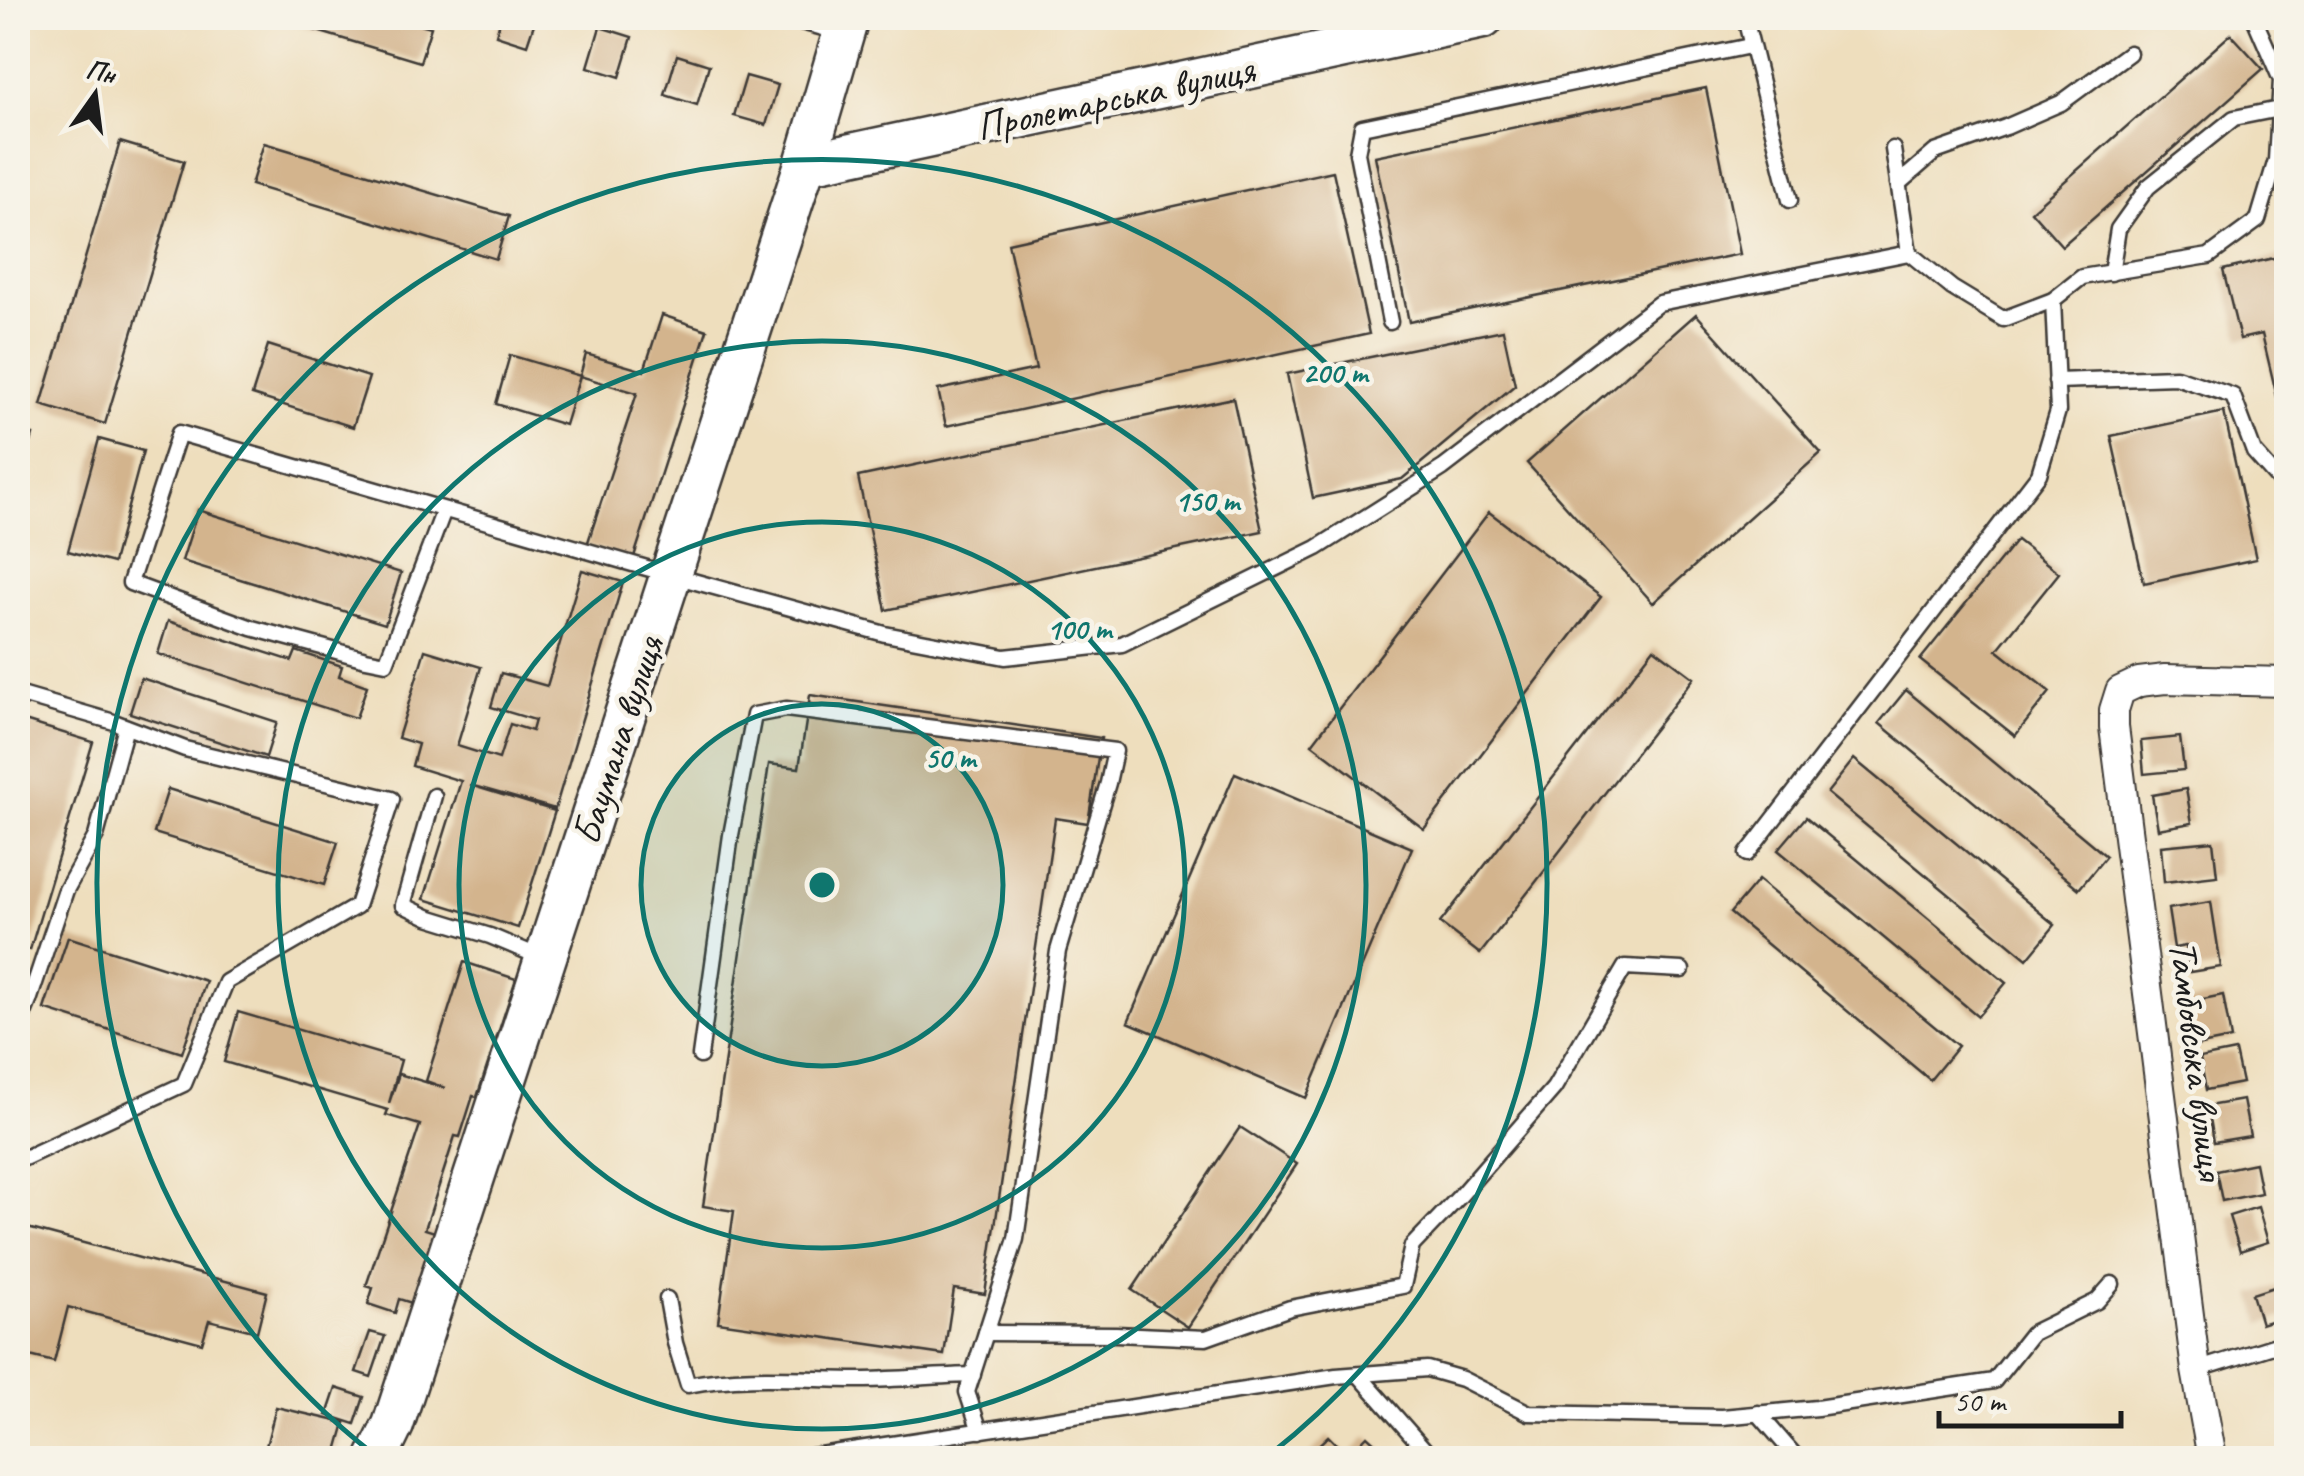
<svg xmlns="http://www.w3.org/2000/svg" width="2304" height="1476" viewBox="0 0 2304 1476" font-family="Caveat,sans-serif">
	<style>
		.building { fill: #d3b48d }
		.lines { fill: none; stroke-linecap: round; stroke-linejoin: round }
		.lane-casing { stroke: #3c3934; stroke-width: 19 }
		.street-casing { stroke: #3c3934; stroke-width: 32 }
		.secondary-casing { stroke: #3c3934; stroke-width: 45 }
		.lane { stroke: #fff; stroke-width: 14 }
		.street { stroke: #fff; stroke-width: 28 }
		.secondary { stroke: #fff; stroke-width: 40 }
		.ring { fill: none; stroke: #0f766e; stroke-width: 5 }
		.labels { text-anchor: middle; stroke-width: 9; stroke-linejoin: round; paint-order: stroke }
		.street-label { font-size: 40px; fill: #1c1c1c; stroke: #f7f3e8 }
		.centre { fill: #0f766e; stroke: #f7f3e8; stroke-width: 5 }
		.ring-label { font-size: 30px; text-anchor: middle; font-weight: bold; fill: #0f766e; stroke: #f7f3e8; stroke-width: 9; stroke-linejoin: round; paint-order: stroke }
	</style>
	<rect width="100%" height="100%" fill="#f7f3e8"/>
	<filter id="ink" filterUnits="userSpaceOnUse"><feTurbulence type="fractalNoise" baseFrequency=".01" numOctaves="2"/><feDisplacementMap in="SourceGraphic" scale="20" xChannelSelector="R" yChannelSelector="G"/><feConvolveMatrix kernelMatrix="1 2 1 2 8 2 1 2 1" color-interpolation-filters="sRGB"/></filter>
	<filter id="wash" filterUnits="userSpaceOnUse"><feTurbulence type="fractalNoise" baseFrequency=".0048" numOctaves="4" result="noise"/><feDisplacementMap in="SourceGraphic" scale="40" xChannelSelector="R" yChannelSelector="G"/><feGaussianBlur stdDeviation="2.25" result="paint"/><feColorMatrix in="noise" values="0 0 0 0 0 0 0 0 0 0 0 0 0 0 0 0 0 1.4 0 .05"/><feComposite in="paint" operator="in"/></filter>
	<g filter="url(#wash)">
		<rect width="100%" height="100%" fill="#eedebd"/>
		<g id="blocks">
			<g class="building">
				<polygon points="274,18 399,18 431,27 420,62"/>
				<polygon points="501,18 536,18 527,45 496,35"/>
				<polygon points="600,27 632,37 620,77 588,67"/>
				<polygon points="2231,34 2263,69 2062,246 2031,211"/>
				<polygon points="677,55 709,65 697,105 665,95"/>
				<polygon points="746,76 778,85 766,125 734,116"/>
				<polygon points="1706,88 1740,254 1409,322 1375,156"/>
				<polygon points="120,142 184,161 105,424 41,405"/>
				<polygon points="264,143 509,216 496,259 251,185"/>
				<polygon points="1333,171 1369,334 946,426 938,390 1036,369 1008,243"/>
				<polygon points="2286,255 2286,394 2277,397 2262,334 2240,339 2223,270"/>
				<polygon points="1696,314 1821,453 1653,603 1527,463"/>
				<polygon points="662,315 707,330 633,560 587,545 637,393 580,376 565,425 496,404 510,355 580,376 586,354 644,371"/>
				<polygon points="1503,330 1515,385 1402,479 1313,498 1287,374"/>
				<polygon points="268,345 369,377 353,427 252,395"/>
				<polygon points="1233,398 1262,531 886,610 858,477"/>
				<polygon points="2224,412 2256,559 2144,583 2111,436"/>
				<polygon points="18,431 33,435 19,487 18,487"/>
				<polygon points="99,439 143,451 113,563 68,551"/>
				<polygon points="198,510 401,573 385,624 182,561"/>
				<polygon points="1489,512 1601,597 1424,829 1312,744"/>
				<polygon points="2017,540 2059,573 1997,650 2050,692 2015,736 1920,660"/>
				<polygon points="582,570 623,582 555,809 470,785 555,811 518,928 424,899 461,781 412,766 418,744 398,738 425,650 481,667 457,746 499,759 510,724 532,731 535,720 491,707 501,673 547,686"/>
				<polygon points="168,621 292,661 296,651 342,666 339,676 367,686 356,718 158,654"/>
				<polygon points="1654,648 1694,678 1480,954 1440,923"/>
				<polygon points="141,678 277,722 266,757 130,713"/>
				<polygon points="1906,690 2106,856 2079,889 1879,723"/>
				<polygon points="810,695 1101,738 1088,823 1055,818 985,1294 954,1289 944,1355 718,1322 734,1211 703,1206 769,764 799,768"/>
				<polygon points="18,719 93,742 30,950 18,946"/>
				<polygon points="2180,737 2184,770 2144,774 2141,741"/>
				<polygon points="1854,759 2055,925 2027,959 1827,793"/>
				<polygon points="1235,773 1412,848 1306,1098 1128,1022"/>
				<polygon points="168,789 338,842 324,885 154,833"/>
				<polygon points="2186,789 2192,823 2158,829 2152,795"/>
				<polygon points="1806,817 2006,983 1978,1016 1778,850"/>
				<polygon points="2213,841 2217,876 2164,882 2161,846"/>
				<polygon points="1758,880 1958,1046 1930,1080 1730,913"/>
				<polygon points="2211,902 2221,967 2190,972 2186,946 2174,948 2168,909"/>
				<polygon points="68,937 206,981 182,1053 44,1009"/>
				<polygon points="464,962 516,979 477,1097 473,1096 460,1137 455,1136 425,1229 438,1233 415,1304 399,1299 395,1313 368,1304 373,1288 366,1286 420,1125 386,1115 388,1110 224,1062 238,1012 401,1060 389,1103 399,1074 445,1088 426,1081"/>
				<polygon points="2223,995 2231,1039 2196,1046 2188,1002"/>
				<polygon points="2235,1051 2242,1083 2206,1090 2200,1058"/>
				<polygon points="2243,1100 2250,1136 2214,1142 2208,1106"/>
				<polygon points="1240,1127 1297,1164 1188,1327 1132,1290"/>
				<polygon points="2255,1163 2261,1193 2222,1201 2216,1171"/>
				<polygon points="2258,1207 2268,1242 2240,1251 2229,1216"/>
				<polygon points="20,1226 267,1292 257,1332 209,1320 202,1343 68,1307 54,1362 18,1353 18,1237"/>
				<polygon points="2283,1284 2286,1294 2286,1316 2261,1324 2252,1294"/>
				<polygon points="370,1332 385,1336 371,1377 356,1372"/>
				<polygon points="336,1388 364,1397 355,1424 327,1415"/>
				<polygon points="276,1407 345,1423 335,1458 263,1458"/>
				<polygon points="1328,1436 1348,1456 1367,1436 1391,1458 1305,1458"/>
			</g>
		</g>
	</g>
	<g filter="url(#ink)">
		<use href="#blocks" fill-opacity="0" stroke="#3c3934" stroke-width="2.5"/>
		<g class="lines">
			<g class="lane-casing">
				<g id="lane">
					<polyline points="787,18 838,32"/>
					<polyline points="1745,18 1790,200"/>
					<polyline points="1893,149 1909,253 1952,288 2003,319 2053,300 2082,277 2209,256 2258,220 2276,160 2281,80 2254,18"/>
					<polyline points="1898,184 1935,152 2006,127 2061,103 2129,53"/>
					<polyline points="2111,273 2118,229 2148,187 2234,118 2279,109"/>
					<polyline points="1390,322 1357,153 1362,127 1750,46"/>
					<polyline points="2056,381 2176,377 2233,396 2254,452 2286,488"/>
					<polyline points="444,510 386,663 366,659 252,628 130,583 179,433 671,575 885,634 1005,657 1122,644 1317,548 1443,468 1659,303 1909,253"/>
					<polyline points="18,694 114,722 185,749 392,799 357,906 226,982 184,1084 18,1161"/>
					<polyline points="434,796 403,905 428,917 490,936 540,957"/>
					<polyline points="1747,854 2039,474 2058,411 2053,300"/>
					<polyline points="18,1028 29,1001 66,890 96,836 126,727"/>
					<polyline points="700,1056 731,835 754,715 786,709 1115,751 1108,783 1058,951 1016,1239 967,1392 980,1431"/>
					<path d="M667 1299 675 1343 688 1385C746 1373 805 1380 865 1380 901 1379 937 1376 973 1375"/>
					<polyline points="986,1333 1116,1334 1206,1338 1290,1308 1403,1286 1412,1246 1459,1197 1554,1088 1625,967 1682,970"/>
					<polyline points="2196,1370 2286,1342"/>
					<polyline points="1359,1375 1432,1458"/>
					<polyline points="1758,1413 1797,1458"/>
					<polyline points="800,1458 1336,1376 1427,1369 1462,1379 1529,1413 1722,1417 1817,1408 1994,1381 2032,1333 2097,1301 2112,1284"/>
				</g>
			</g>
			<g class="street-casing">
				<polyline id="street" points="2212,1458 2196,1370 2114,727 2114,710 2120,691 2139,682 2165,679 2286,682"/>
			</g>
			<g class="secondary-casing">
				<g id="secondary">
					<polyline points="805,164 1483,18"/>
					<polyline points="377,1458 393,1425 805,164 848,18"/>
				</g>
			</g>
			<use href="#lane" class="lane"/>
			<use href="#street" class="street"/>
			<use href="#secondary" class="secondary"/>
		</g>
	</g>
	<circle cx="822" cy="885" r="181" fill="#0f766e" fill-opacity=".12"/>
	<g class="ring">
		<circle cx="822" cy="885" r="181"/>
		<circle cx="822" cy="885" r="363"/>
		<circle cx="822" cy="885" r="544"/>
		<path d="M376 1456A725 725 0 1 1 1268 1456"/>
	</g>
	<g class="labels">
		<g class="street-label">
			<text transform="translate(1115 97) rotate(-12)" y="14">Пролетарська вулиця</text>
			<text transform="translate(617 740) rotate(-72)" y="14">Баумана вулиця</text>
			<text transform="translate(2198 1060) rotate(83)" y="14">Тамбовська вулиця</text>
		</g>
	</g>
	<circle cx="822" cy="885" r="15" class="centre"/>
	<g class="ring-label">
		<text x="1335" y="383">200 m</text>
		<text x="1207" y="511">150 m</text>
		<text x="1079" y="639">100 m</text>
		<text x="950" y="768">50 m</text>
	</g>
	<rect width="2304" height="1476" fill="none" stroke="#f7f3e8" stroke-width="60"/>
	<g transform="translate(95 95) rotate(14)" stroke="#f7f3e8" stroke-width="8" paint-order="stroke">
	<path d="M0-8L18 38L0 25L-18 38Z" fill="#1c1c1c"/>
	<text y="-15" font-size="28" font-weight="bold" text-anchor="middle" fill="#1c1c1c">Пн</text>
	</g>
	<path d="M1939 1411v15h182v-15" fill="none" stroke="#1c1c1c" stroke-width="5"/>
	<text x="1954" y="1411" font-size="30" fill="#1c1c1c" stroke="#f7f3e8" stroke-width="8" paint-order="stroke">50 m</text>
</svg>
